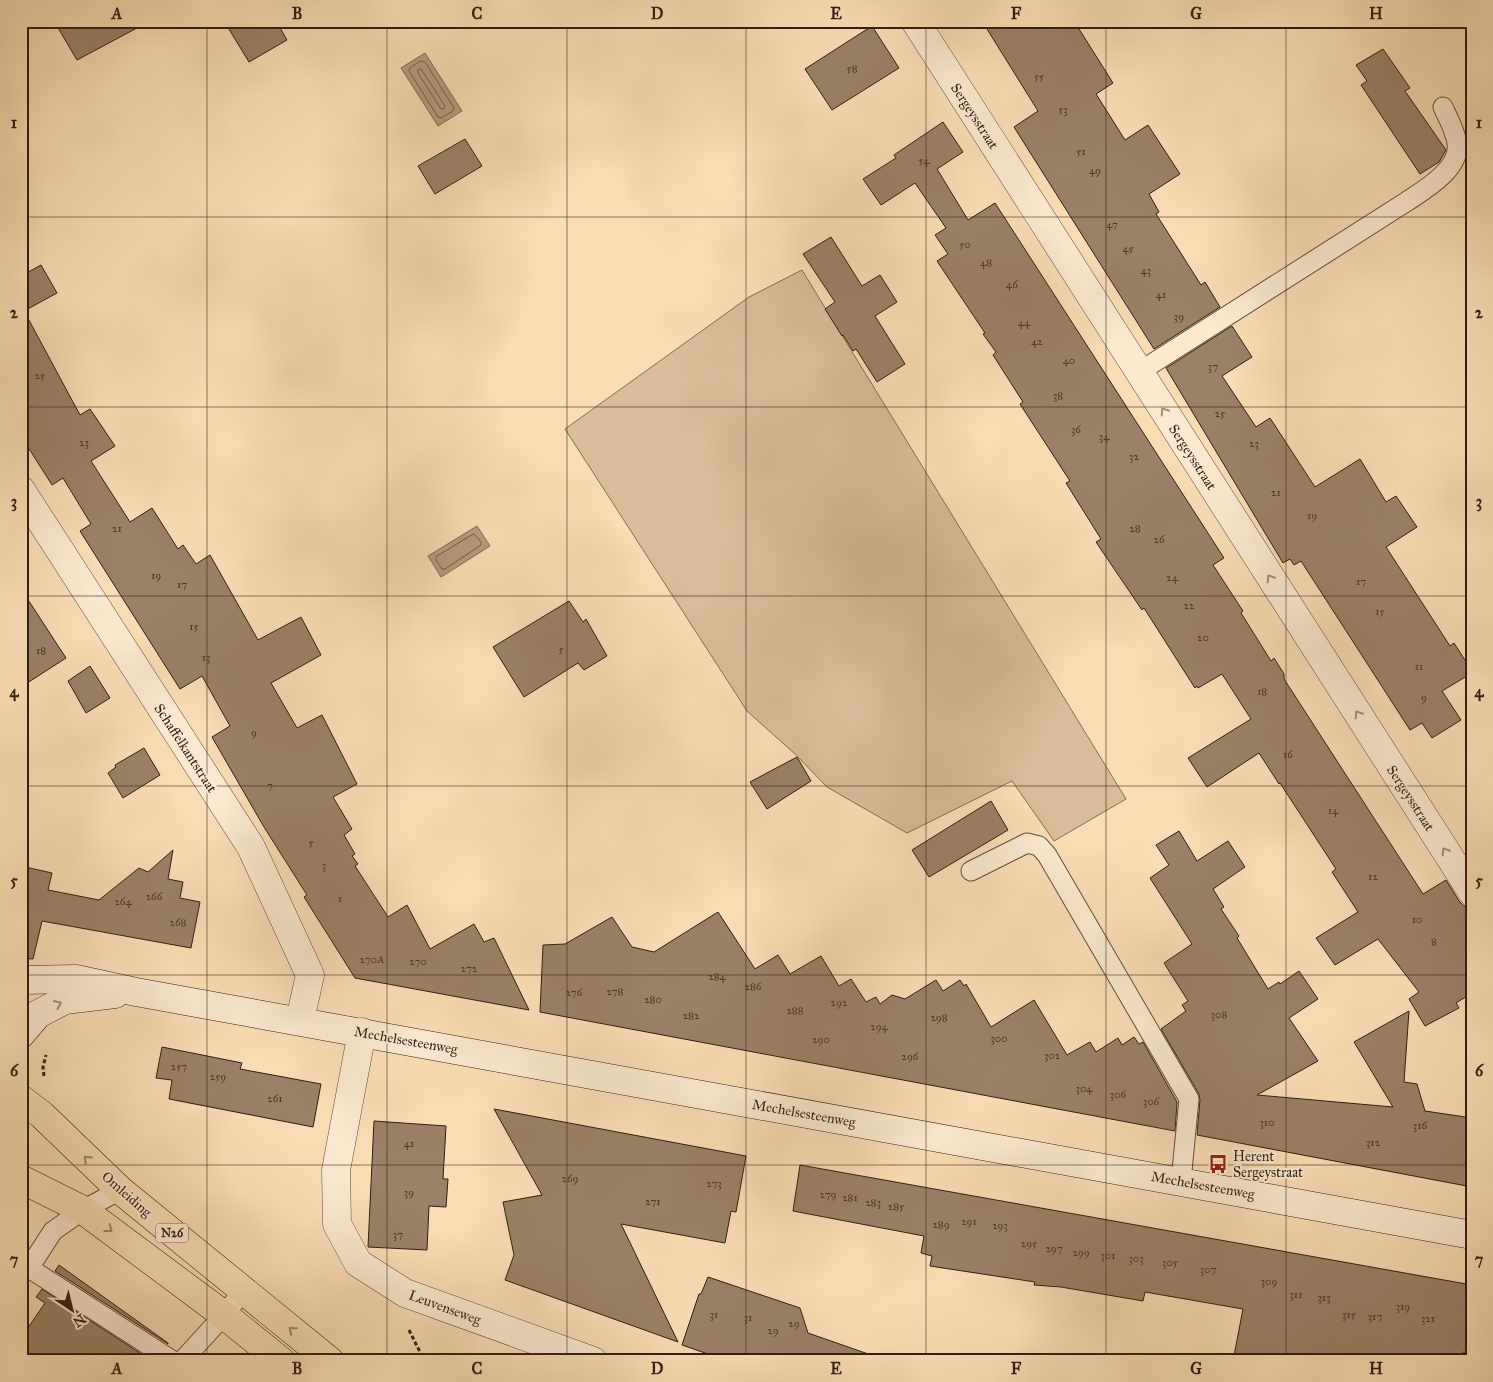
<svg xmlns="http://www.w3.org/2000/svg" width="1493" height="1382" viewBox="0 0 1493 1382" font-family="'IM FELL Great Primer',serif">
	<style>
		.green { fill: #d9bc99; stroke: #856c56 }
		.water { fill: #b69c7e; stroke: #816953 }
		.lines { fill: none; stroke-linecap: round; stroke-linejoin: round }
		.shore { stroke: #745c48; stroke-width: 1 }
		.building { fill: #9a8167; stroke: #311d13 }
		.lane-casing { stroke: #644d3c; stroke-width: 21 }
		.street-casing { stroke: #644d3c; stroke-width: 29 }
		.secondary-casing { stroke: #311d13; stroke-width: 29 }
		.primary-casing { stroke: #311d13; stroke-width: 29 }
		.path { stroke: #311d13; stroke-width: 3; stroke-dasharray: 4 2.5; stroke-linecap: butt }
		.lane { stroke: #fce9cf; stroke-width: 19 }
		.street { stroke: #fce9cf; stroke-width: 28 }
		.secondary { stroke: #fce9cf; stroke-width: 28 }
		.primary { stroke: #fbddb5; stroke-width: 28 }
		.oneway { stroke: #a18d7a }
		.oneway2 { stroke: #a0876c }
		.grid { fill: none; stroke: #311d13; stroke-width: 1; stroke-opacity: 0.55 }
		.labels { text-anchor: middle; stroke-width: 4; stroke-linejoin: round; paint-order: stroke }
		.number-label { font-size: 11px; fill: #4b3628 }
		.shield { fill: #fce9cf; stroke: #6e5a4b; stroke-width: 1 }
		.shield-label { font-size: 12px; font-weight: bold; fill: #311d13 }
		.street-label { font-size: 14px; fill: #311d13; stroke: #fce9cf }
		.poi-label { font-size: 14px; fill: #311d13; stroke: #fce9cf; text-anchor: start }
		.neatline { fill: none; stroke: #311d13; stroke-width: 2 }
		.grid-label { font-size: 16px; text-anchor: middle; font-weight: bold; fill: #311d13 }
	</style>
	<rect width="100%" height="100%" fill="#fbddb5"/>
	<filter id="stains"><feTurbulence type="fractalNoise" baseFrequency=".004" numOctaves="4"/><feColorMatrix values="0 0 0 0 .2 0 0 0 0 .09 0 0 0 0 .02 0 0 0 .5 -.17"/></filter>
	<radialGradient id="worn" r=".72"><stop offset=".6" stop-color="#630" stop-opacity="0"/><stop offset="1" stop-color="#630" stop-opacity=".3"/></radialGradient>
	<polygon class="green" points="802,270 1126,799 1054,841 1012,781 907,833 827,787 795,754 747,711 565,429 749,297"/>
	<g class="water">
		<polygon points="425,53 462,111 438,126 401,68"/>
		<polygon points="477,526 490,546 441,577 428,556"/>
	</g>
	<g class="lines">
		<g class="shore">
			<polygon points="421,61 425,62 454,108 453,111 441,118 438,117 409,71 410,68"/>
			<polygon points="421,69 445,106 444,109 441,109 418,73 418,70"/>
			<polygon points="474,534 481,542 481,545 445,569 442,569 436,560 436,557"/>
		</g>
	</g>
	<g class="building">
		<polygon points="54,21 150,21 77,60"/>
		<polygon points="224,21 276,21 287,40 249,62"/>
		<polygon points="982,21 1074,21 1113,83 1096,94 1125,140 1148,125 1180,174 1149,194 1159,212 1156,214 1201,285 1205,282 1220,307 1154,349 1014,127 1038,111"/>
		<polygon points="872,26 899,68 832,110 805,69"/>
		<polygon points="1383,49 1410,88 1405,91 1446,150 1439,162 1420,174 1361,85 1367,81 1356,65"/>
		<polygon points="943,122 963,152 937,169 968,220 995,203 1224,558 1213,565 1243,611 1241,613 1271,661 1274,658 1284,674 1284,679 1423,894 1446,880 1459,901 1464,906 1472,907 1472,993 1456,1003 1459,1008 1425,1026 1409,999 1419,992 1378,939 1335,965 1316,938 1358,912 1332,872 1336,869 1280,783 1279,784 1259,753 1207,787 1188,758 1251,719 1222,674 1198,688 1197,686 1195,688 1144,608 1142,610 1096,542 1101,539 1066,483 1070,481 1020,404 1023,402 993,355 996,352 983,334 985,333 937,261 948,254 935,235 946,228 915,183 881,205 863,179 896,158 894,155"/>
		<polygon points="465,139 482,166 435,194 418,166"/>
		<polygon points="831,237 862,286 880,275 897,302 875,316 905,364 877,382 856,349 853,351 843,335 842,336 825,309 835,302 803,254"/>
		<polygon points="41,265 57,293 24,311 80,415 90,409 115,446 91,461 130,522 152,508 178,549 183,545 196,564 210,555 258,640 301,617 321,655 271,683 297,728 322,715 357,784 333,797 352,829 344,835 355,854 352,856 358,864 355,866 388,917 407,905 430,949 474,924 484,942 494,938 529,1010 355,978 304,897 307,895 264,827 212,737 230,726 202,676 180,689 80,531 91,524 63,478 52,485 21,436 21,276"/>
		<polygon points="1232,326 1252,357 1222,376 1256,427 1270,418 1315,487 1360,459 1386,502 1396,496 1417,527 1386,547 1450,646 1454,643 1472,671 1472,673 1442,691 1461,720 1432,738 1422,723 1410,730 1301,561 1294,565 1290,559 1283,563 1166,368"/>
		<polygon points="21,589 66,658 21,687"/>
		<polygon points="569,601 583,622 586,619 607,656 584,670 578,663 524,697 493,647"/>
		<polygon points="90,666 110,698 86,713 68,681"/>
		<polygon points="144,748 160,775 123,798 108,773 116,767 115,765"/>
		<polygon points="797,757 811,781 767,809 750,782"/>
		<polygon points="991,801 1008,830 929,877 912,850"/>
		<polygon points="1179,831 1197,861 1228,841 1245,867 1213,889 1224,907 1221,909 1239,936 1237,938 1268,989 1279,982 1280,984 1299,971 1318,999 1289,1018 1318,1061 1257,1095 1393,1107 1354,1042 1409,1011 1404,1082 1417,1084 1425,1111 1472,1118 1472,1187 1197,1135 1200,1100 1199,1094 1161,1029 1186,1011 1182,1005 1188,1001 1164,963 1192,944 1150,878 1169,865 1156,845"/>
		<polygon points="173,850 168,879 183,882 180,898 200,902 191,948 42,921 33,959 21,958 21,866 52,873 48,890 99,900 139,868 148,872"/>
		<polygon points="718,912 755,969 778,955 790,974 821,956 839,986 851,979 866,1002 876,997 880,1004 892,995 905,999 936,980 943,991 960,980 964,986 966,984 991,1027 1034,1000 1067,1055 1090,1042 1096,1052 1118,1038 1122,1045 1134,1037 1139,1044 1143,1042 1177,1102 1175,1131 540,1012 543,945 565,944 612,917 632,947 654,952"/>
		<polygon points="162,1047 242,1063 240,1069 321,1084 313,1127 169,1099 172,1080 156,1078"/>
		<polygon points="494,1109 746,1156 736,1212 731,1211 725,1243 621,1224 678,1342 505,1280 514,1255 503,1202 542,1195"/>
		<polygon points="374,1121 446,1126 443,1179 448,1179 446,1207 429,1206 427,1250 368,1247"/>
		<polygon points="800,1165 1472,1285 1472,1354 1463,1352 1461,1361 1233,1361 1243,1309 1145,1292 1143,1301 1061,1287 1034,1285 1035,1282 930,1266 932,1256 921,1253 924,1236 793,1211"/>
		<polygon points="59,1265 168,1343 168,1344 55,1271"/>
		<polygon points="708,1277 800,1308 808,1333 874,1356 873,1361 728,1361 682,1345 699,1294 701,1294"/>
		<polygon points="42,1289 152,1361 21,1361 21,1338 45,1303 36,1297"/>
	</g>
	<g class="lines">
		<g class="lane-casing">
			<g id="lane">
				<path d="M1139 372 1406 202C1424 190 1461 169 1457 143 1455 130 1448 118 1443 107"/>
				<polyline points="971,871 1027,843 1039,846 1047,855 1189,1099 1181,1181"/>
				<polyline points="120,1190 83,1210 53,1231 29,1268 173,1361"/>
				<polyline points="182,1361 224,1315 243,1291"/>
			</g>
		</g>
		<g class="street-casing">
			<g id="street">
				<polyline points="915,21 1472,892"/>
				<polyline points="21,490 251,847 310,975 300,1020"/>
				<polyline points="362,1032 336,1170 337,1224 358,1263 405,1293 593,1361"/>
			</g>
		</g>
		<g class="secondary-casing">
			<g id="secondary">
				<polyline points="21,980 76,979 136,992 1472,1235"/>
				<polyline points="21,1034 38,1014 65,1000 115,994"/>
			</g>
		</g>
		<g class="primary-casing">
			<g id="primary">
				<polyline points="21,1099 42,1115 120,1190 330,1361"/>
				<polyline points="21,1179 83,1210 224,1315 281,1361"/>
			</g>
		</g>
		<g class="path">
			<polyline points="44,1076 43,1067 46,1055"/>
			<polyline points="409,1330 422,1356 421,1361"/>
		</g>
		<use href="#lane" class="lane"/>
		<use href="#street" class="street"/>
		<use href="#secondary" class="secondary"/>
		<use href="#primary" class="primary"/>
	</g>
	<defs><path id="oneway-chevron" d="M-2-3.5L2.5 0L-2 3.5" fill="none" stroke-width="1.6" stroke-linecap="round" stroke-linejoin="round" transform="scale(1.25)"/></defs>
	<g class="oneway">
		<use href="#oneway-chevron" transform="translate(1164 411) rotate(-123)"/>
		<use href="#oneway-chevron" transform="translate(1270 578) rotate(-123)"/>
		<use href="#oneway-chevron" transform="translate(1358 714) rotate(-123)"/>
		<use href="#oneway-chevron" transform="translate(1445 851) rotate(-123)"/>
		<use href="#oneway-chevron" transform="translate(58 1004) rotate(-25)"/>
	</g>
	<g class="oneway2">
		<use href="#oneway-chevron" transform="translate(87 1159) rotate(-136)"/>
		<use href="#oneway-chevron" transform="translate(109 1229) rotate(37)"/>
		<use href="#oneway-chevron" transform="translate(292 1330) rotate(-141)"/>
	</g>
	<path class="grid" d="M207 21V1361M387 21V1361M567 21V1361M746 21V1361M926 21V1361M1106 21V1361M1286 21V1361M21 217H1472M21 407H1472M21 596H1472M21 786H1472M21 975H1472M21 1165H1472"/>
	<defs>
		<g id="bus-bare" transform="scale(1.5)"><path d="M-5-6H5V4H4V6H2V4H-2V6H-4V4H-5ZM-3.5-4V0h7V-4ZM-3.5 1.2v1.5H-2V1.2ZM2 1.2v1.5H3.5V1.2Z" fill="#8f2418" stroke="#fce9cf" stroke-width="2.5" paint-order="stroke"/></g>
	</defs>
	<g fill-rule="evenodd">
		<use href="#bus-bare" x="1218" y="1164"/>
	</g>
	<g class="labels">
		<g class="number-label">
			<text x="852" y="72">58</text>
			<text x="1039" y="80">55</text>
			<text x="1063" y="113">53</text>
			<text x="1081" y="155">51</text>
			<text x="924" y="164">54</text>
			<text x="1095" y="174">49</text>
			<text x="1112" y="228">47</text>
			<text x="965" y="248">50</text>
			<text x="1128" y="252">45</text>
			<text x="986" y="266">48</text>
			<text x="1146" y="274">43</text>
			<text x="1012" y="288">46</text>
			<text x="1161" y="298">41</text>
			<text x="1179" y="320">39</text>
			<text x="1024" y="326">44</text>
			<text x="1037" y="345">42</text>
			<text x="1069" y="364">40</text>
			<text x="1213" y="370">37</text>
			<text x="40" y="379">25</text>
			<text x="1058" y="399">38</text>
			<text x="1220" y="417">25</text>
			<text x="1076" y="433">36</text>
			<text x="1104" y="440">34</text>
			<text x="84" y="446">23</text>
			<text x="1254" y="447">23</text>
			<text x="1134" y="460">32</text>
			<text x="1276" y="496">21</text>
			<text x="1312" y="519">19</text>
			<text x="117" y="532">21</text>
			<text x="1135" y="532">28</text>
			<text x="1159" y="543">26</text>
			<text x="156" y="579">19</text>
			<text x="1172" y="581">24</text>
			<text x="1361" y="585">17</text>
			<text x="182" y="588">17</text>
			<text x="1189" y="609">22</text>
			<text x="1380" y="615">15</text>
			<text x="194" y="630">15</text>
			<text x="1203" y="641">20</text>
			<text x="561" y="653">5</text>
			<text x="41" y="654">18</text>
			<text x="206" y="661">13</text>
			<text x="1419" y="670">11</text>
			<text x="1262" y="695">18</text>
			<text x="1424" y="701">9</text>
			<text x="254" y="736">9</text>
			<text x="1288" y="758">16</text>
			<text x="270" y="789">7</text>
			<text x="1333" y="814">14</text>
			<text x="311" y="846">5</text>
			<text x="324" y="869">3</text>
			<text x="1373" y="880">12</text>
			<text x="154" y="900">266</text>
			<text x="340" y="902">1</text>
			<text x="123" y="905">264</text>
			<text x="1417" y="923">10</text>
			<text x="178" y="926">268</text>
			<text x="1434" y="945">8</text>
			<text x="372" y="963">270A</text>
			<text x="418" y="965">270</text>
			<text x="469" y="972">272</text>
			<text x="717" y="980">284</text>
			<text x="753" y="990">286</text>
			<text x="615" y="995">278</text>
			<text x="574" y="996">276</text>
			<text x="653" y="1003">280</text>
			<text x="839" y="1006">292</text>
			<text x="795" y="1014">288</text>
			<text x="1219" y="1018">308</text>
			<text x="691" y="1019">282</text>
			<text x="939" y="1021">298</text>
			<text x="879" y="1030">294</text>
			<text x="999" y="1042">300</text>
			<text x="821" y="1043">290</text>
			<text x="1052" y="1059">302</text>
			<text x="910" y="1060">296</text>
			<text x="179" y="1070">257</text>
			<text x="218" y="1080">259</text>
			<text x="1084" y="1092">304</text>
			<text x="1118" y="1098">306</text>
			<text x="275" y="1102">261</text>
			<text x="1151" y="1105">306</text>
			<text x="1267" y="1126">310</text>
			<text x="1420" y="1129">316</text>
			<text x="1373" y="1146">312</text>
			<text x="409" y="1147">41</text>
			<text x="570" y="1182">269</text>
			<text x="714" y="1187">273</text>
			<text x="409" y="1196">39</text>
			<text x="828" y="1198">279</text>
			<text x="850" y="1201">281</text>
			<text x="653" y="1205">271</text>
			<text x="873" y="1206">283</text>
			<text x="896" y="1210">285</text>
			<text x="969" y="1225">291</text>
			<text x="941" y="1228">289</text>
			<text x="1000" y="1229">293</text>
			<text x="398" y="1238">37</text>
			<text x="1029" y="1247">295</text>
			<text x="1054" y="1252">297</text>
			<text x="1081" y="1256">299</text>
			<text x="1108" y="1259">301</text>
			<text x="1136" y="1262">303</text>
			<text x="1170" y="1266">305</text>
			<text x="1208" y="1273">307</text>
			<text x="1269" y="1285">309</text>
			<text x="1296" y="1298">311</text>
			<text x="1324" y="1301">313</text>
			<text x="1403" y="1310">319</text>
			<text x="714" y="1318">31</text>
			<text x="1349" y="1318">315</text>
			<text x="1375" y="1320">317</text>
			<text x="748" y="1321">31</text>
			<text x="1428" y="1322">321</text>
			<text x="794" y="1327">29</text>
			<text x="773" y="1334">29</text>
		</g>
		<rect class="shield" x="156" y="1223.5" width="32" height="19" rx="4"/>
		<g class="shield-label">
			<text x="172" y="1237">N26</text>
		</g>
		<g class="street-label">
			<text transform="translate(975 116) rotate(57)" y="5">Sergeysstraat</text>
			<text transform="translate(1193 457) rotate(57)" y="5">Sergeysstraat</text>
			<text transform="translate(186 748) rotate(57)" y="5">Schaffelkantstraat</text>
			<text transform="translate(1411 798) rotate(57)" y="5">Sergeysstraat</text>
			<text transform="translate(406 1040) rotate(10)" y="5">Mechelsesteenweg</text>
			<text transform="translate(804 1113) rotate(10)" y="5">Mechelsesteenweg</text>
			<text transform="translate(1203 1185) rotate(10)" y="5">Mechelsesteenweg</text>
			<text transform="translate(127 1194) rotate(41)" y="5">Omleiding</text>
			<text transform="translate(445 1307) rotate(20)" y="5">Leuvenseweg</text>
		</g>
		<g class="poi-label">
			<text x="1233" y="1161">Herent<tspan x="1233" dy="16">Sergeystraat</tspan></text>
		</g>
	</g>
	<rect width="1493" height="1382" fill="none" stroke="#fbddb5" stroke-width="55"/>
	<g transform="translate(72 1310) rotate(145)" stroke="#fce9cf" stroke-width="4" paint-order="stroke">
	<path d="M0-4L9 19L0 12L-9 19Z" fill="#311d13"/>
	<text y="-8" font-size="14" font-weight="bold" text-anchor="middle" fill="#311d13">N</text>
	</g>
	<rect x="28" y="28" width="1438" height="1326" class="neatline"/>
	<g class="grid-label">
		<text x="117" y="19">A</text>
		<text x="297" y="19">B</text>
		<text x="477" y="19">C</text>
		<text x="657" y="19">D</text>
		<text x="836" y="19">E</text>
		<text x="1016" y="19">F</text>
		<text x="1196" y="19">G</text>
		<text x="1376" y="19">H</text>
		<text x="14" y="128">1</text>
		<text x="1479" y="128">1</text>
		<text x="14" y="318">2</text>
		<text x="1479" y="318">2</text>
		<text x="14" y="507">3</text>
		<text x="1479" y="507">3</text>
		<text x="14" y="697">4</text>
		<text x="1479" y="697">4</text>
		<text x="14" y="886">5</text>
		<text x="1479" y="886">5</text>
		<text x="14" y="1076">6</text>
		<text x="1479" y="1076">6</text>
		<text x="14" y="1265">7</text>
		<text x="1479" y="1265">7</text>
		<text x="117" y="1374">A</text>
		<text x="297" y="1374">B</text>
		<text x="477" y="1374">C</text>
		<text x="657" y="1374">D</text>
		<text x="836" y="1374">E</text>
		<text x="1016" y="1374">F</text>
		<text x="1196" y="1374">G</text>
		<text x="1376" y="1374">H</text>
	</g>
	<rect width="100%" height="100%" filter="url(#stains)"/>
	<rect width="100%" height="100%" fill="url(#worn)"/>
</svg>
